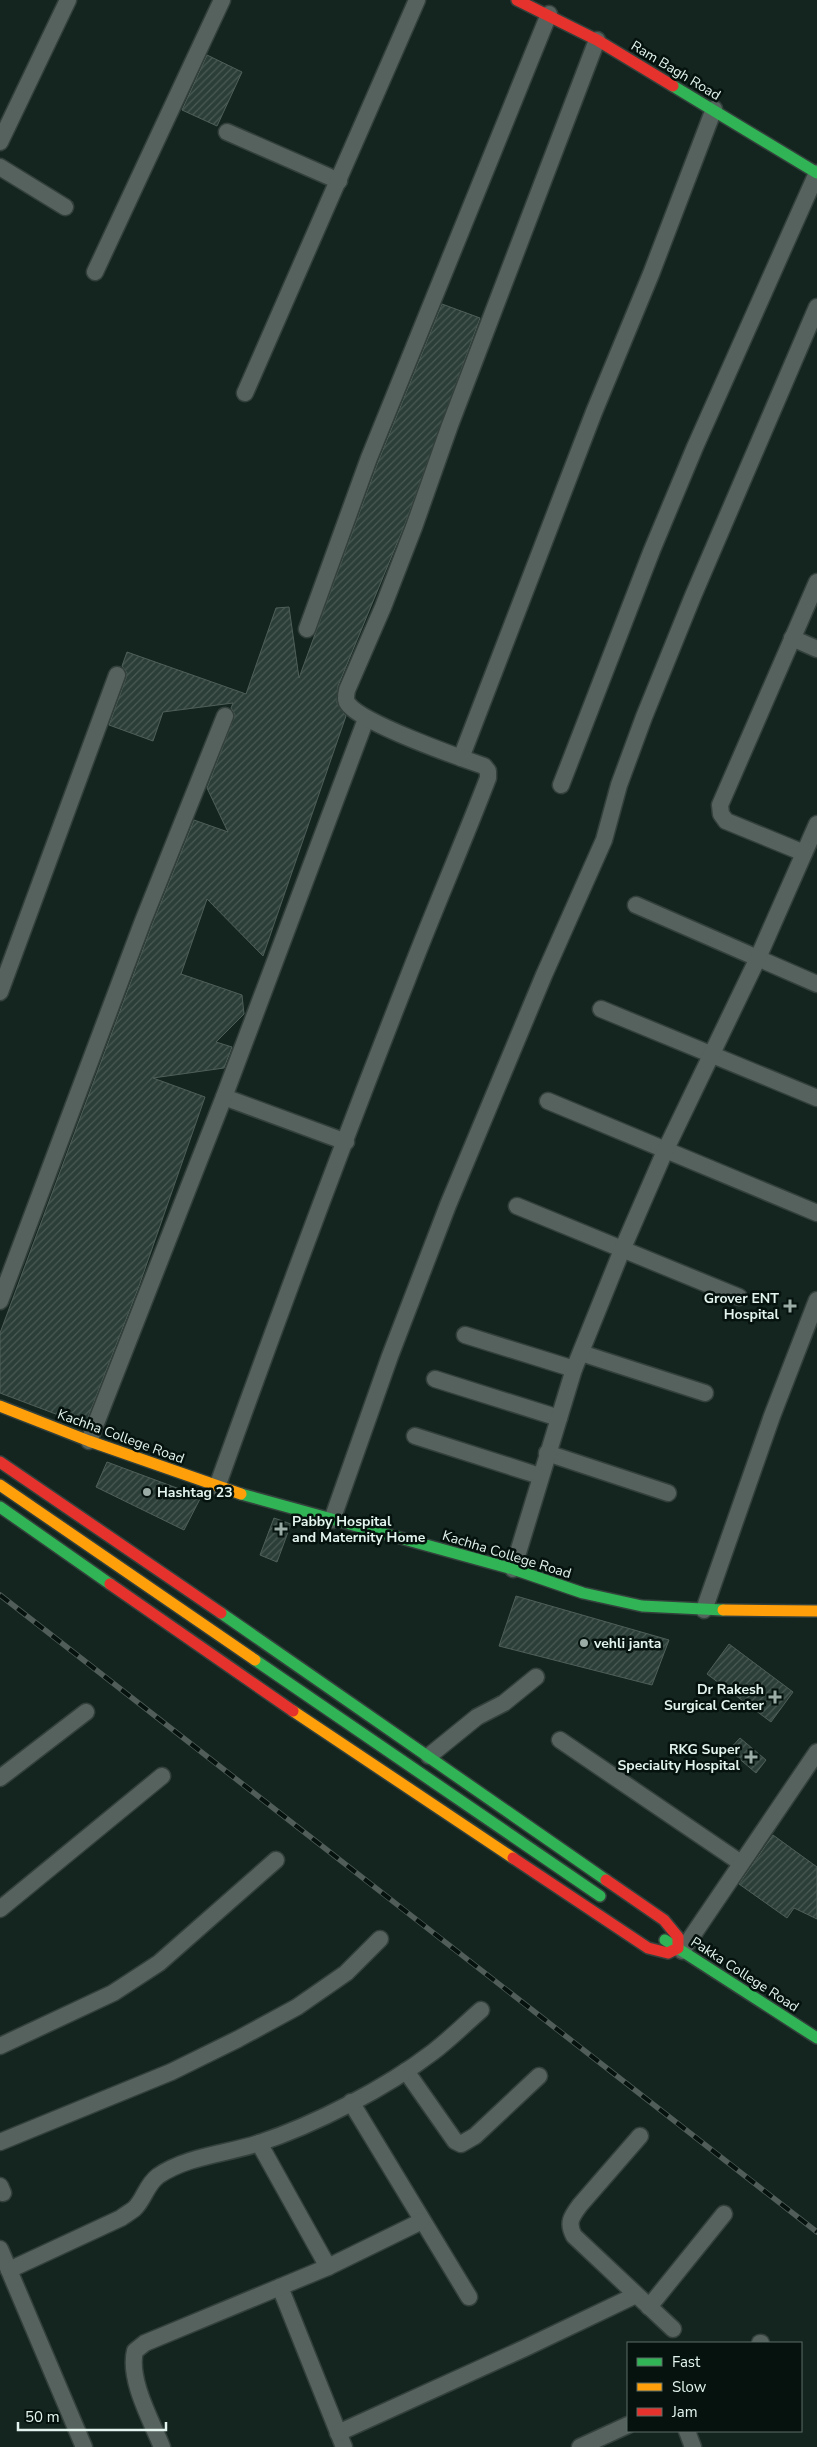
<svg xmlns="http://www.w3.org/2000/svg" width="817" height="2447" viewBox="0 0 817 2447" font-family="'Nunito Sans',sans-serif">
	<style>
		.building { fill: url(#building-hatch); stroke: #4f5e59 }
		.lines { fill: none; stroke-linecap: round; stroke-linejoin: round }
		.street-casing { stroke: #33403b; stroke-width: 19 }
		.fast-casing { stroke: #33403b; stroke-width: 14 }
		.slow-casing { stroke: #33403b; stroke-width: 14 }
		.jam-casing { stroke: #33403b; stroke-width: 14 }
		.street { stroke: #56625e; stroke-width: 16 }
		.fast { stroke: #30b455; stroke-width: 11 }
		.slow { stroke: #ff9f0a; stroke-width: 11 }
		.jam { stroke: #e5322d; stroke-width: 11 }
		.rail-casing { stroke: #505d59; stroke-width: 5.5 }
		.rail { stroke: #05120e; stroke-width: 4; stroke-dasharray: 11; stroke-linecap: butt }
		.poi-dot { fill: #9aaca5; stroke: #05120e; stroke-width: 2 }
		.labels { text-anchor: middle; stroke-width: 5; stroke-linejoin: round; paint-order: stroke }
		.street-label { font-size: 14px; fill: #e2f4ed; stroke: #05120e }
		.poi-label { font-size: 14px; font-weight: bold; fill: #e2f4ed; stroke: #05120e; text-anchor: end }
	</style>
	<defs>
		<pattern id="building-hatch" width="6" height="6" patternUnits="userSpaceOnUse" patternTransform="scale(1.25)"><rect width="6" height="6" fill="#2c3e38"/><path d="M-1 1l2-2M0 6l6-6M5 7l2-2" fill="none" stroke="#4a5a55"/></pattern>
	</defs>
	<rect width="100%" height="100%" fill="#142520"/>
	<g class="building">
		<polygon points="207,55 242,72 217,126 182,110"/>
		<polygon points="442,304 480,318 405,524 338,686 337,703 346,716 263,956 207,899 181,974 242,995 244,1014 216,1042 232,1047 224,1068 153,1078 205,1097 139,1286 85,1425 0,1393 0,1333 152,925 194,820 228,832 207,788 235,715 231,708 233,703 163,712 153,741 109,725 126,678 127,673 122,666 127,652 246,694 276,608 289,607 299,678 378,462"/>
		<polygon points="107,1462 201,1497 184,1530 96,1487"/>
		<polygon points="274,1518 291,1524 277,1562 260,1555"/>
		<polygon points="516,1596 669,1640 652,1685 499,1646"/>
		<polygon points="729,1644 793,1692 771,1722 707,1674"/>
		<polygon points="740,1738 766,1760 756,1773 729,1750"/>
		<polygon points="773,1835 817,1867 817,1919 794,1908 787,1918 739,1884"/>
	</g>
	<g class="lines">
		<g class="street-casing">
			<g id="street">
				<polyline points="227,132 339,181"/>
				<polyline points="0,142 68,0"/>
				<polyline points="0,167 65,207"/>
				<polyline points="95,272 222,0"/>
				<polyline points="245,393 417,0"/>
				<polyline points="307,629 369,458 549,14"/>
				<polyline points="792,638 817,649"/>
				<polyline points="461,758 594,412 651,274 714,109"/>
				<polyline points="561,785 652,550 695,447 817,173"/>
				<polyline points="804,853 726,821 721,814 720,805 817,582"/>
				<polyline points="636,905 817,984"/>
				<polyline points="0,992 117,675"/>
				<polyline points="601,1009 817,1098"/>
				<polyline points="224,1097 346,1142"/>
				<polyline points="548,1101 817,1213"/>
				<polyline points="517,1206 739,1297"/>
				<polyline points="0,1301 143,921 225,716"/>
				<polyline points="465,1335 574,1369"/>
				<polyline points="581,1353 705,1393"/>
				<polyline points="435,1379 559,1418"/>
				<polyline points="415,1436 540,1476"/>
				<polyline points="89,1441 224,1097 366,719"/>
				<polyline points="547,1453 668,1493"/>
				<path d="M217 1487C278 1317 341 1148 407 980 433 912 462 846 488 778V771L484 766C458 757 362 723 348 704 345 700 346 695 347 690L383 607 414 527 450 425 597 40"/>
				<polyline points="332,1520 390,1356 448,1205 544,975 604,840 619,785 644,717 693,596 817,307"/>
				<polyline points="513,1569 574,1369 622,1250 665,1151 757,960 817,824"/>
				<polyline points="704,1610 772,1416 817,1300"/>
				<polyline points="560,1740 741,1863"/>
				<polyline points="429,1756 477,1717 504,1703 536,1677"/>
				<polyline points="0,1778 86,1712"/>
				<polyline points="0,1909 162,1776"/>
				<polyline points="682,1951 817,1752"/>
				<polyline points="0,2046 113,1993 159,1963 276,1860"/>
				<polyline points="406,2071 455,2141 461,2144 475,2136 539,2076"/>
				<polyline points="351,2102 469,2297"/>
				<path d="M640 2136 580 2205C571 2217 567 2223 574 2236L673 2329"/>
				<polyline points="0,2142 171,2072 238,2039 297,2007 346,1973 380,1939"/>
				<polyline points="259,2143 328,2267"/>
				<polyline points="0,2186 3,2193"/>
				<polyline points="0,2249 84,2447"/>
				<path d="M9 2270 121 2218C125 2215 130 2212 134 2209 144 2200 146 2185 158 2176 187 2156 226 2154 259 2143 314 2125 386 2088 433 2052 450 2039 465 2024 481 2010"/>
				<polyline points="280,2287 344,2447"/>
				<polyline points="649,2307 724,2214"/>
				<polyline points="760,2343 761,2343"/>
				<polyline points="687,2431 693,2447"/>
				<polyline points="338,2433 525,2348 636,2295"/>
				<path d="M162 2447C151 2420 128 2379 135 2351L145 2343 328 2267 422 2221"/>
				<polyline points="580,2447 628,2425"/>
			</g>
		</g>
		<g class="fast-casing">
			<g id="fast">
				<polyline points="673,86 817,173"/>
				<polyline points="241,1494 513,1569 583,1593 642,1606 723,1610"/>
				<polyline points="0,1507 110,1584"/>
				<polyline points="221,1613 606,1880"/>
				<polyline points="255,1660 600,1896"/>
				<polyline points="665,1940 817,2038"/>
			</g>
		</g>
		<g class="slow-casing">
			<g id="slow">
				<polyline points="0,1406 89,1441 241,1494"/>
				<polyline points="0,1485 255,1660"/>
				<polyline points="723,1610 817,1611"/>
				<polyline points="293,1711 513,1858"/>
			</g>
		</g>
		<g class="jam-casing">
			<g id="jam">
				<polyline points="517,0 597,40 673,86"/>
				<polyline points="0,1462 221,1613"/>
				<polyline points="110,1584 293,1711"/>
				<polyline points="513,1858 648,1948 668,1953 678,1948 678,1937 664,1920 606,1880"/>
			</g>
		</g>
		<use href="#street" class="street"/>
		<use href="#fast" class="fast"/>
		<use href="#slow" class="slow"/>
		<use href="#jam" class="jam"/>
		<g class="rail-casing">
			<polyline id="rail" points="0,1595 817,2232"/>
		</g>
		<use href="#rail" class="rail"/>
	</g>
	<g class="poi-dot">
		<path d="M787.5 1298.5h5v5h5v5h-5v5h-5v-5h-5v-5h5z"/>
		<circle cx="147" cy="1492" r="5"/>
		<path d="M278.5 1521.5h5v5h5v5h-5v5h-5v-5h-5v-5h5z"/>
		<circle cx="584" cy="1643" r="5"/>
		<path d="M772.5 1689.5h5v5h5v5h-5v5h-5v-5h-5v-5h5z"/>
		<path d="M748.5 1749.5h5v5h5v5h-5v5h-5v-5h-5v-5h5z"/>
	</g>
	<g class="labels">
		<g class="street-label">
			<text transform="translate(676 70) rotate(31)" y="5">Ram Bagh Road</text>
			<text transform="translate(121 1436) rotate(20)" y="5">Kachha College Road</text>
			<text transform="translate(507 1554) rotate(17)" y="5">Kachha College Road</text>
			<text transform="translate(745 1974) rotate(33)" y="5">Pakka College Road</text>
		</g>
		<g class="poi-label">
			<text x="779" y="1303">Grover ENT<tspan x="779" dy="16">Hospital</tspan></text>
			<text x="157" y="1497" text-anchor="start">Hashtag 23</text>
			<text x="292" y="1526" text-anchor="start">Pabby Hospital<tspan x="292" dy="16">and Maternity Home</tspan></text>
			<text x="594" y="1648" text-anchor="start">vehli janta</text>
			<text x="764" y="1694">Dr Rakesh<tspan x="764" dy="16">Surgical Center</tspan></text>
			<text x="740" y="1754">RKG Super<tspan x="740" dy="16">Speciality Hospital</tspan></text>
		</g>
	</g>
	<rect x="627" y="2342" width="175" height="90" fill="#05120e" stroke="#5d6c67"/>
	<rect x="637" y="2358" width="25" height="8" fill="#30b455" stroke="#5d6c67"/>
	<text x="672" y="2367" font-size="15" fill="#e2f4ed">Fast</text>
	<rect x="637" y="2383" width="25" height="8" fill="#ff9f0a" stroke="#5d6c67"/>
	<text x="672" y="2392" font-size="15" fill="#e2f4ed">Slow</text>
	<rect x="637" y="2408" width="25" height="8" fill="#e5322d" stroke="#5d6c67"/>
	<text x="672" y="2417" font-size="15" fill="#e2f4ed">Jam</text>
	<path d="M18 2422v8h148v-8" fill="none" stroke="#e2f4ed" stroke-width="2.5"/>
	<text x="25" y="2422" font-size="15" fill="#e2f4ed" stroke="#05120e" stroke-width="4" paint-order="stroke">50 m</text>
</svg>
